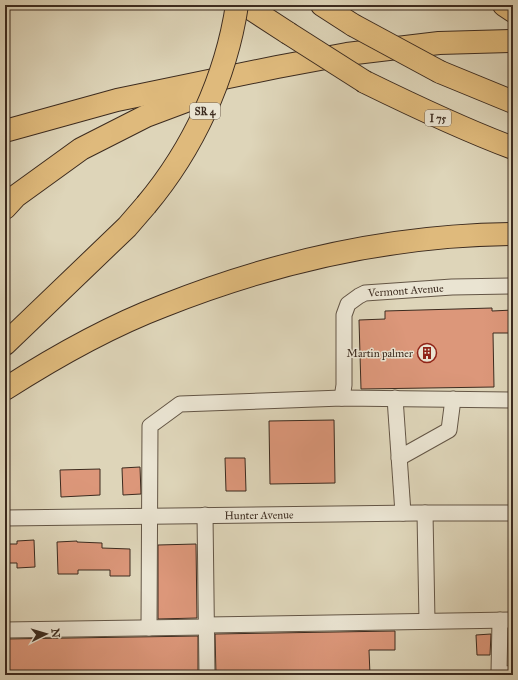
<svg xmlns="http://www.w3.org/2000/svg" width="518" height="680" viewBox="0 0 518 680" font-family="'IM FELL Great Primer',serif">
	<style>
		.building { fill: #dc977a; stroke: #3c2b1f }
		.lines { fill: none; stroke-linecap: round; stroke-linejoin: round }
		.minor-casing { stroke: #645646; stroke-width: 17 }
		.highway-casing { stroke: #3c2b1f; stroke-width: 24 }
		.minor { stroke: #eae4d2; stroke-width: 15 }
		.highway { stroke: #dfba7c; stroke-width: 22 }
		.highway-bridge-casing { stroke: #3c2b1f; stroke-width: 24; stroke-linecap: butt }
		.highway-bridge { stroke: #dfba7c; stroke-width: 22 }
		.labels { text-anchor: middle; stroke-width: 3; stroke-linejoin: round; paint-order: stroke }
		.shield { fill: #eae4d2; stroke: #706255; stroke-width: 1 }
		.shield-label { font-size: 10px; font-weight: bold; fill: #3c2b1f }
		.street-label { font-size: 11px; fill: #3c2b1f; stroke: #eae4d2 }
		.poi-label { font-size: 11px; fill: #3c2b1f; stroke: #eae4d2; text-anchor: end }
	</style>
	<rect width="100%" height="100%" fill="#ded5b9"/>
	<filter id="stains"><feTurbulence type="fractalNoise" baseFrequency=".005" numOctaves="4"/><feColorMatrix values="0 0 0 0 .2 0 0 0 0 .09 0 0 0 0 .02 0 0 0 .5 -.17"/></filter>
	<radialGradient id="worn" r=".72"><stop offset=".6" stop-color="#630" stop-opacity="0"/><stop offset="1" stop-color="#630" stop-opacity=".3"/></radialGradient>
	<g class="building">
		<polygon points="492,308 492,311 513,310 513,333 493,333 494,387 361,389 359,320 385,319 385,311"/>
		<polygon points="334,420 335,483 270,484 269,421"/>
		<polygon points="225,458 245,458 246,491 226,491"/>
		<polygon points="140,467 141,494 123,495 122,468"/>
		<polygon points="100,469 100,495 61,497 60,470"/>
		<polygon points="34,540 35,567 17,568 17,563 5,563 5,544 17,544 17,541"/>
		<polygon points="77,541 77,542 102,543 102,548 130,549 130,576 110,576 110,570 78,570 78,574 58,574 57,542"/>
		<polygon points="196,544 197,618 158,619 158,545"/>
		<polygon points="395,631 395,650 369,650 370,675 216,675 215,634"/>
		<polygon points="491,634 490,655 477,655 476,635"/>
		<polygon points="509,634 513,634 513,648 508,648"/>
		<polygon points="198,636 198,675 5,675 5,639"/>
	</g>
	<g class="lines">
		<g class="minor-casing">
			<g id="minor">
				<path id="s1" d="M342 398 344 385V315L348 304 359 296 365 293 452 287 513 286"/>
				<polyline points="395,398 403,513"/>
				<polyline points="399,458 449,430 453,399"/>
				<polyline points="425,513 427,621"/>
				<polyline points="205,515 207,675"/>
				<path id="s2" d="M5 518 417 513H513"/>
				<polyline points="500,620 499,673 513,674"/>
				<polyline points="206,625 513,620"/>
				<polyline points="149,628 150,426 180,404 342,398 513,400"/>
				<polyline points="5,630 206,627"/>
			</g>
		</g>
		<g class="highway-casing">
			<g id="highway">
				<polyline points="245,5 288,33"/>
				<polyline points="322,5 353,25"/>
				<polyline points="504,5 513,11"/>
				<polyline points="440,72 513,102"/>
				<path d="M365 82C414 106 462 129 513 148"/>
				<polyline points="5,131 117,100 277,67 347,54 439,43 513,41"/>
				<polyline points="5,208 16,196 81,149 146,116 210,92"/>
				<polyline points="5,344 127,227 146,205"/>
				<path d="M5 389C55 357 108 327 163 306 274 262 393 235 513 234"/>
			</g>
		</g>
		<use href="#minor" class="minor"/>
		<use href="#highway" class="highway"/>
		<g class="highway-bridge-casing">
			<g id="highway-bridge">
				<polyline points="353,25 440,72"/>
				<polyline points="288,33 365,82"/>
				<path d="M146 205C193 149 226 78 237 5"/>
			</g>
		</g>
		<use href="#highway-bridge" class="highway-bridge"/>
	</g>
	<defs>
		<g id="building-ring" transform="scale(1)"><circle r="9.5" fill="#eae4d2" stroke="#8f2418" stroke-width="1.5"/><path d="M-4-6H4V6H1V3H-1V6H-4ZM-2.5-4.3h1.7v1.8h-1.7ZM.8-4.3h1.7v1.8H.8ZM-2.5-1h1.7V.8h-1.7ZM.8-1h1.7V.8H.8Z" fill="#8f2418"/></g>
	</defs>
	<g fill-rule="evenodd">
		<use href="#building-ring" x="427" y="353"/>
	</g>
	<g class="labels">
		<g class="shield">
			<rect x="190" y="103" width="30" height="16" rx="3"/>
			<rect x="425" y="110" width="26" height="16" rx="3"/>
		</g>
		<g class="shield-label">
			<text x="205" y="115">SR 4</text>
			<text x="438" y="122">I 75</text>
		</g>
		<g class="street-label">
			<text dy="4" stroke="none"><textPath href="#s1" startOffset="156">Vermont Avenue</textPath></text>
			<text dy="4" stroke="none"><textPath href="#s2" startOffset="254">Hunter Avenue</textPath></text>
		</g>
		<g class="poi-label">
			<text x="413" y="357">Martin palmer</text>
		</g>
	</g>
	<rect width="518" height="680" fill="none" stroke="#ded5b9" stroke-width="20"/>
	<rect x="6" y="6" width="506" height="668" fill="none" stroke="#3c2b1f" stroke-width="2"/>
	<rect x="10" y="10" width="498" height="660" fill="none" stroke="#3c2b1f"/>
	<g transform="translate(46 634) rotate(85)" stroke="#eae4d2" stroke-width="3" paint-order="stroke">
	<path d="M0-3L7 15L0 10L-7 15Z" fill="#3c2b1f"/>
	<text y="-6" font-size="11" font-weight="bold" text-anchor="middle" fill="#3c2b1f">N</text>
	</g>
	<rect width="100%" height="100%" filter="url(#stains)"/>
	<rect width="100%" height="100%" fill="url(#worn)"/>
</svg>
